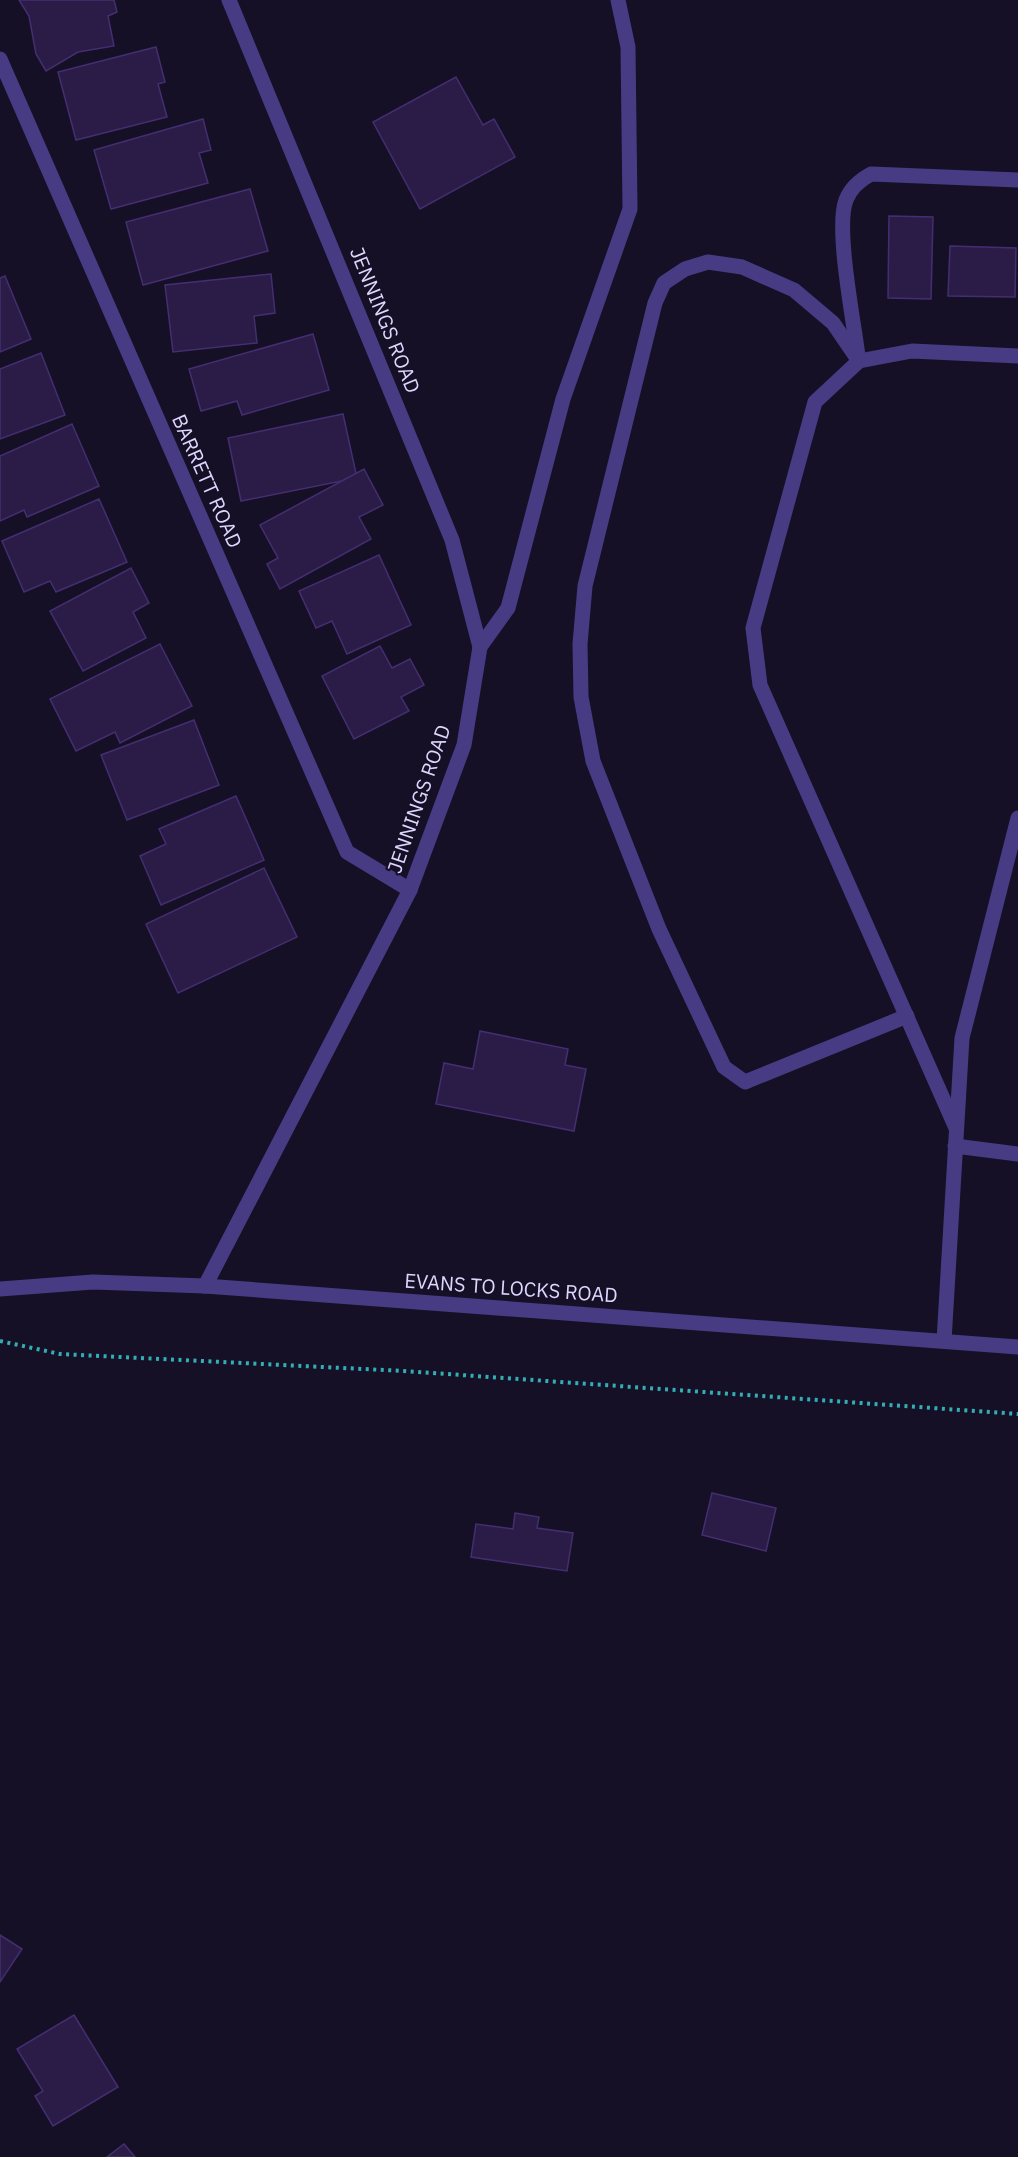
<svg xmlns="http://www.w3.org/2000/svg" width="1018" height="2157" viewBox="0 0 1018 2157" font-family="'IBM Plex Sans',sans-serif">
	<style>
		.building { fill: #2a1c47; stroke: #442e72; stroke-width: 1.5 }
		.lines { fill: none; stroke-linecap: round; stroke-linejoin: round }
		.path { stroke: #32aeb6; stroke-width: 4; stroke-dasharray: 3 4.5; stroke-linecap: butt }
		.service { stroke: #473c84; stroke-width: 15 }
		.minor { stroke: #473c84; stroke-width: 15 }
		.tertiary { stroke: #473c84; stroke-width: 15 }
		.labels { text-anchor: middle; stroke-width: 4.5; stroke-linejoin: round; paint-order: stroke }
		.street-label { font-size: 20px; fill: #dfd6fe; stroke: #161026 }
	</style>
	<rect width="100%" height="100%" fill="#161026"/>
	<g class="building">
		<polygon points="19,0 114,0 117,12 108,16 114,46 78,52 46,71 36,54 29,16"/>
		<polygon points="156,47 165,82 158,84 167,117 76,140 58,72"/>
		<polygon points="456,77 483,125 494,119 515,157 420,209 373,122"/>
		<polygon points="203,119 211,150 199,153 208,183 111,209 94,150"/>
		<polygon points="250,189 268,251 143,285 126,222"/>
		<polygon points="889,216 933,217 931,299 888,298"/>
		<polygon points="950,246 1016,248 1015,297 948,296"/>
		<polygon points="271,274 275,313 254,316 257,343 173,352 165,285"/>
		<polygon points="5,276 31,339 0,352 0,278"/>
		<polygon points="313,334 329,390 242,415 237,401 201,411 189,369"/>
		<polygon points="41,353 65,415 0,439 0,369"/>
		<polygon points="343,414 357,478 241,501 228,438"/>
		<polygon points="72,424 99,486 27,517 24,510 0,521 0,456"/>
		<polygon points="364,469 383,505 359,517 371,539 280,589 267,564 278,558 260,525"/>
		<polygon points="99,499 127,562 56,592 50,581 24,592 2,541"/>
		<polygon points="379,555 411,625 347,654 332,621 316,628 299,591"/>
		<polygon points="131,568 149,603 133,612 146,638 83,671 50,611"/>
		<polygon points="160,644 192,706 120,743 115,732 76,751 50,699"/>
		<polygon points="380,646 392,668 410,659 424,685 401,697 409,711 354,739 322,676"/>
		<polygon points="194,720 219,785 127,820 101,755"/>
		<polygon points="236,796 264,860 161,905 140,856 166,844 159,829"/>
		<polygon points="264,868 297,937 178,993 146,924"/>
		<polygon points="480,1031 568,1049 565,1065 586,1069 574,1131 436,1104 444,1063 473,1069"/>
		<polygon points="712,1493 776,1508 766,1551 702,1535"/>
		<polygon points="515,1513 539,1517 537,1528 573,1533 567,1571 471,1557 476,1524 513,1529"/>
		<polygon points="0,1935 22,1949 0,1982"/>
		<polygon points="74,2015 118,2087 53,2126 35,2096 43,2091 17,2049"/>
		<polygon points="124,2144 135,2157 107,2157"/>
	</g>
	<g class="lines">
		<polyline class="path" points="0,1341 60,1354 404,1371 1018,1414"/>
		<polyline class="service" points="480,647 508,608 563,399 630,209 628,47 618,0"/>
		<g class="minor">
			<polyline points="0,59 347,852 410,890"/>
			<path d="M858 356C854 322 835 228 846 200 851 187 860 180 871 174L1018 180"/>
			<polyline points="859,361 833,323 794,290 742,267 708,262 685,269 664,283 655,303 585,586 580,644 581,697 593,761 659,929 724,1067 745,1082 907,1016"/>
			<polyline points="956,1128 760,685 753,628 815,402 859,361 912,351 1018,356"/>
			<polyline points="955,1146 1018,1154"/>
			<polyline points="205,1286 410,890 464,745 480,647 452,540 229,0"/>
			<polyline points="944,1341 962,1038 1018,818"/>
		</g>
		<polyline class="tertiary" points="0,1289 93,1282 205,1286 1018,1347"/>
	</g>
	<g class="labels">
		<g class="street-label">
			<text transform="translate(385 320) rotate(68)" y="7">JENNINGS ROAD</text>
			<text transform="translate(207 481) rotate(66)" y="7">BARRETT ROAD</text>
			<text transform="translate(419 799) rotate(-71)" y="7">JENNINGS ROAD</text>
			<text transform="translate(511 1288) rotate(4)" y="7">EVANS TO LOCKS ROAD</text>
		</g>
	</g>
</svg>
